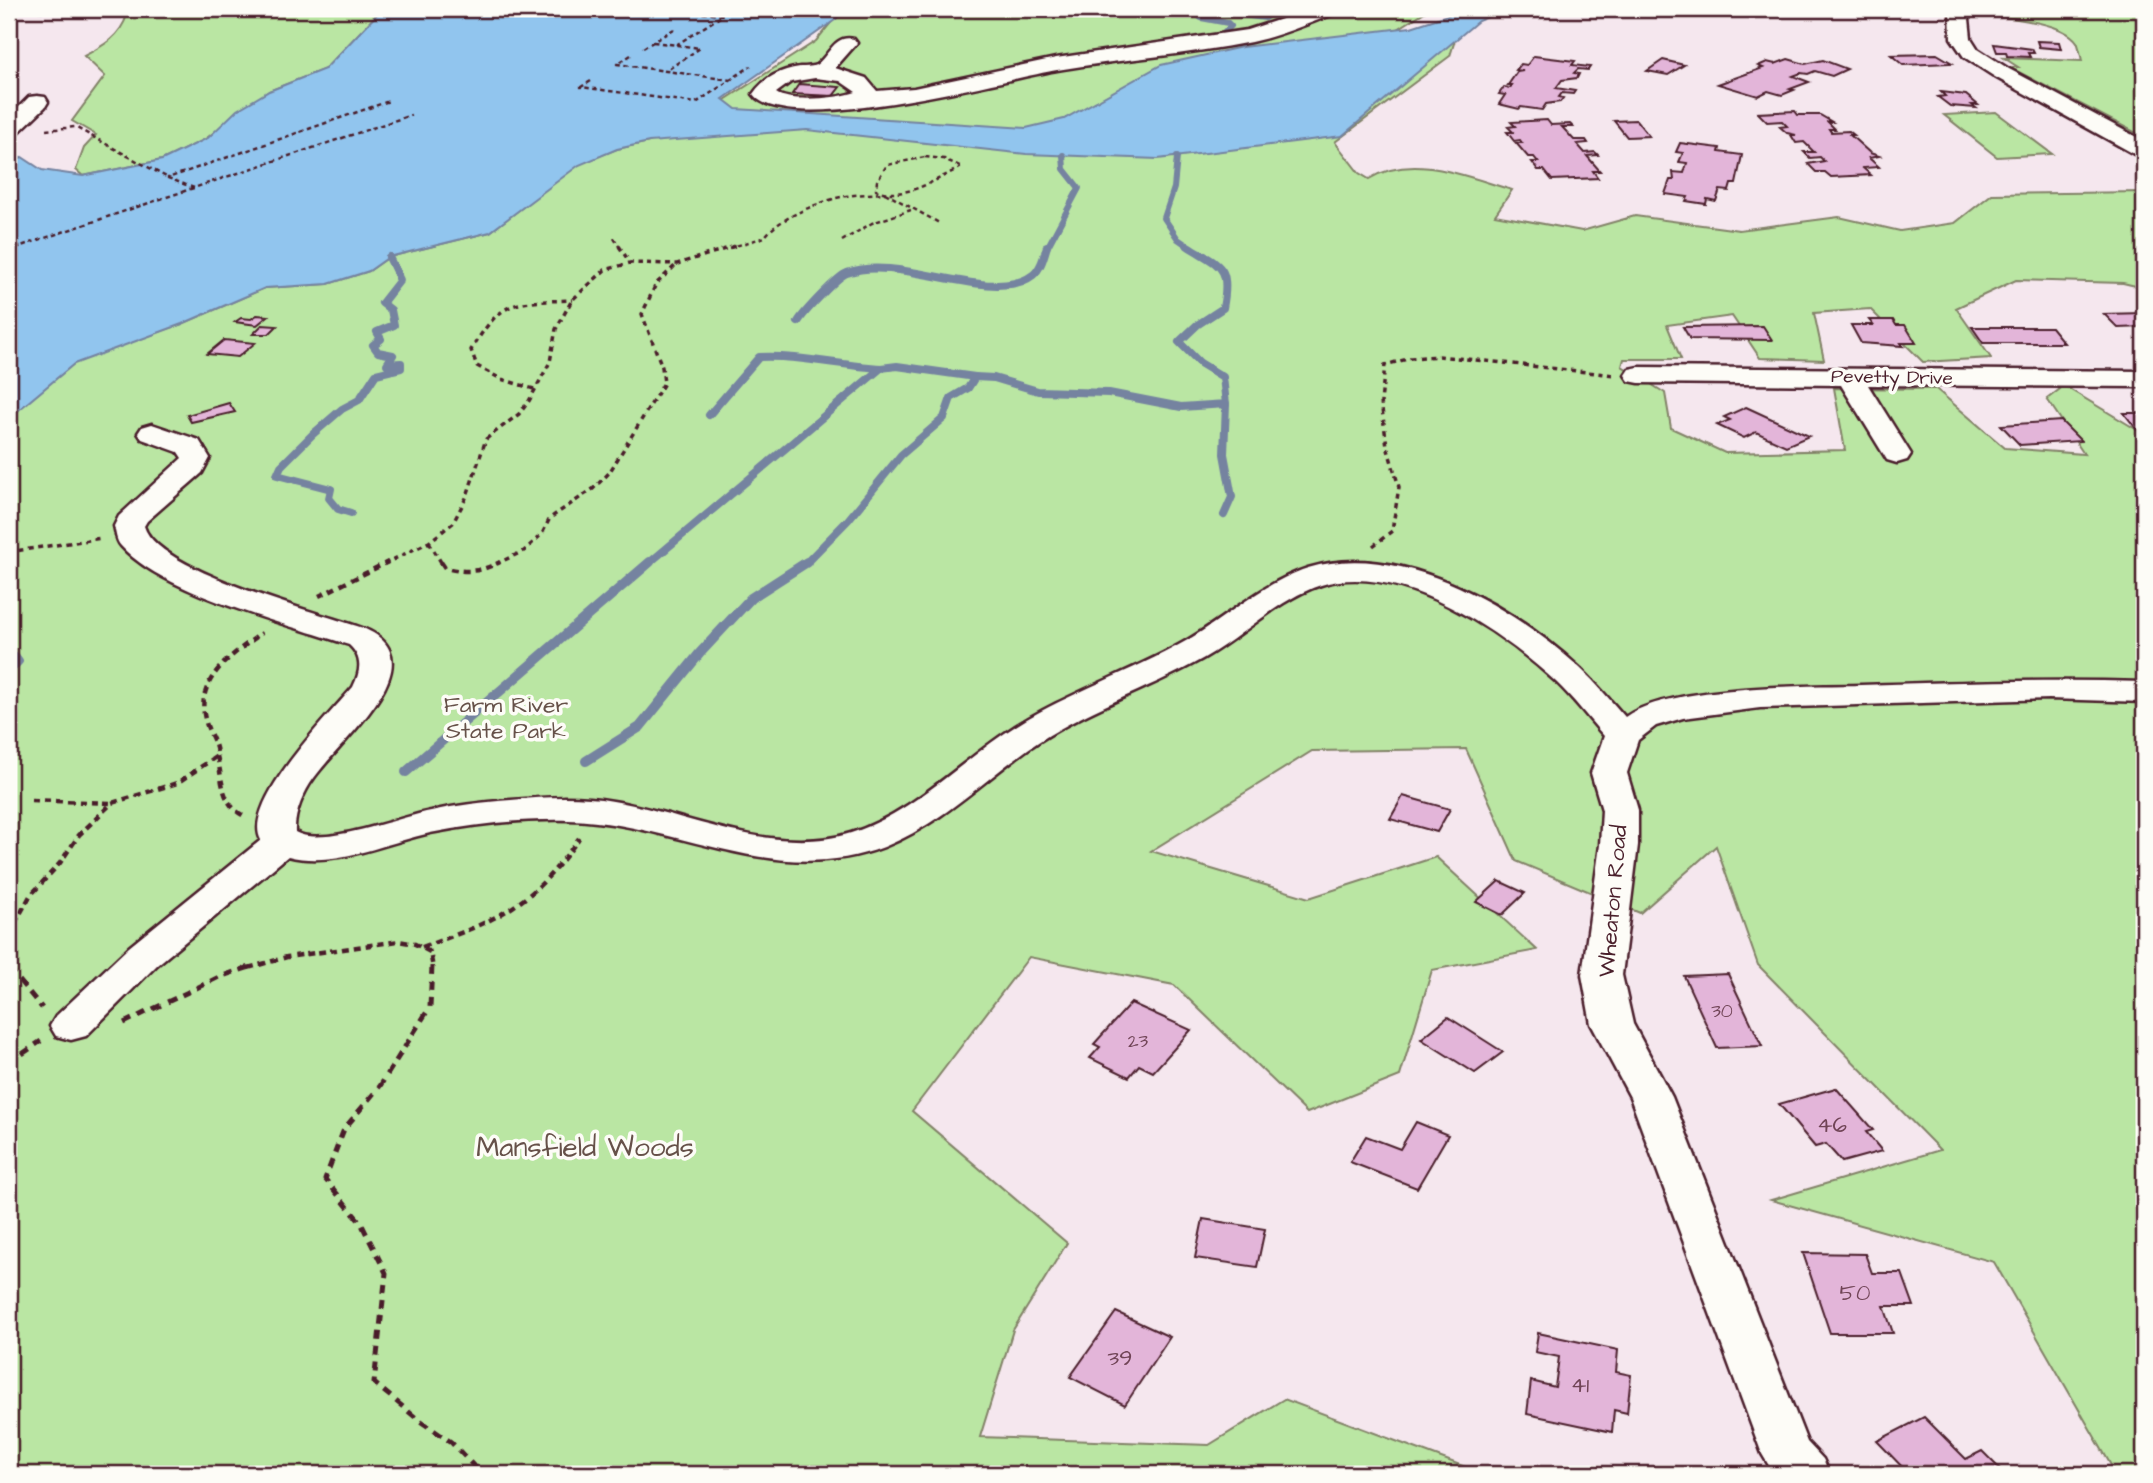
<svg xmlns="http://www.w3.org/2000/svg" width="2153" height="1483" viewBox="0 0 2153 1483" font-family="'Architects Daughter',sans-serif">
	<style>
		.green { fill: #bae6a3; stroke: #828267; stroke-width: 2 }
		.water { fill: #91c5ee; stroke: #7583a0; stroke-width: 2 }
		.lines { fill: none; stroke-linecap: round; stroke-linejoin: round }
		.stream-far2 { stroke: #7583a0; stroke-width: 6 }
		.stream-far1 { stroke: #7583a0; stroke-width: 8 }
		.stream { stroke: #7583a0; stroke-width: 10 }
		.building { fill: #e3b5d9; stroke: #4a1f2b; stroke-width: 2 }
		.minor-casing { stroke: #4a1f2b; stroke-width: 5 }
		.path-far3 { stroke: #4a1f2b; stroke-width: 2.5; stroke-dasharray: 4.5 3.5; stroke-linecap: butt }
		.path-far2 { stroke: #4a1f2b; stroke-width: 3.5; stroke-dasharray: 5 4.5; stroke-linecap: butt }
		.path-far1 { stroke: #4a1f2b; stroke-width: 4.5; stroke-dasharray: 7 5; stroke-linecap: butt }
		.path { stroke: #4a1f2b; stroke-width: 5; stroke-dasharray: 9 7; stroke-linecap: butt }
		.minor { fill: #fdfcf7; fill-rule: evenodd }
		.labels { text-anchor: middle; stroke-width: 7; stroke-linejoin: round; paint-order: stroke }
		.far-street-label { font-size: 19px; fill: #4a1f2b; stroke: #fdfcf7 }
		.number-label { font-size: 19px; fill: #704456 }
		.park-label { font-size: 23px; fill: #665149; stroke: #fdfcf7 }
		.street-label { font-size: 23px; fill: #4a1f2b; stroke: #fdfcf7 }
		.near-number-label { font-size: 23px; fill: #704456 }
		.near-park-label { font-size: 28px; fill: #665149; stroke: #fdfcf7 }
	</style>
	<rect width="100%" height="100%" fill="#f5e7ee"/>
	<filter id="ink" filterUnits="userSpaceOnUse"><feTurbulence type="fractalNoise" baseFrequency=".0143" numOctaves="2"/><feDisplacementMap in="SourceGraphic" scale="14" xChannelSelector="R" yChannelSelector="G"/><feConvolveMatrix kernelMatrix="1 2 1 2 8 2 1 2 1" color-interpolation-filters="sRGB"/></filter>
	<g filter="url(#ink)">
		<g class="green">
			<path d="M143 9H382L325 69 269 91 204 140 162 160 83 176 76 170 84 148 96 135 72 121 105 76 84 56C103 46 120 37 127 15Z"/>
			<path d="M842 9H1015L1045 12 1042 9H1429L1398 29 1455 40 1450 56 1335 142 1359 173 1369 179C1413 152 1467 177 1512 190L1495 215 1582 231 1635 216 1739 230 1839 217 1900 231 1955 223 1992 194 2144 192V251L2140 253 2144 254V288L2123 283 2016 280 1956 308 1991 358 1923 362 1870 309 1814 313 1824 360 1760 358 1732 316 1667 325 1681 359H1624L1622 366 1665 393 1671 428 1725 453 1845 450 1834 388 1936 389 2005 448 2084 454 2047 399 2064 386 2144 434V1474H2116L1994 1262 1771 1200 1940 1150 1758 965 1716 846 1640 913 1516 861 1466 749 1312 751 1151 851 1309 898 1436 857 1537 950 1432 970 1400 1076 1307 1113 1174 985 1029 957 912 1111 1067 1243 1013 1330 980 1437 1209 1445 1284 1399 1484 1474H9V417L73 362 182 324 265 288 328 284 369 271 389 257 490 232 579 164 617 149 649 142 717 105 816 41Z"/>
			<path d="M1978 9H2144V137L2009 67H2018L2004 58 2082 61C2081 56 2078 44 2077 42 2063 21 2002 17 1978 14Z"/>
			<polygon points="1996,112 2052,154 1997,157 1944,115"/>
		</g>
		<g class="water">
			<polygon points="9,9 143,9 127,15 92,15"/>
			<polygon points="382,9 845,9 835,20 723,99 736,109 1026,128 1064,119 1161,65 1242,47 1411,27 1466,9 1507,9 1478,21 1342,136 1158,159 1026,154 807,130 649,142 617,149 579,165 490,232 389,257 369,271 328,284 265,288 182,324 74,364 9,418 9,165 22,157 42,170 83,176 162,160 208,138 237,110 269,91 325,69"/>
		</g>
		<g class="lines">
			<g class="stream-far2">
				<polyline points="1224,33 1231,26 1228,23 1201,18 1198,15 1212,11 1265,18 1268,13 1265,9"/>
				<polyline points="1177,157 1174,188 1164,218 1178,239 1191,248"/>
				<polyline points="1047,248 1079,188 1064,169 1063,155"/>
			</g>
			<g class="stream-far1">
				<path d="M798 322C804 312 838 276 847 273 899 253 994 306 1033 275 1041 269 1044 256 1047 246"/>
				<path d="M709 415 759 357C799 355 841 366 881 368"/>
				<polyline points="351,513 338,509 329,498 331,489 277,475 281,466 313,434 342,409 359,400 376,374 401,368 401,363 387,364 393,355 378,352 373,345 381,339 377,332 394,325 391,310 382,303 400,280 389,257"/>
				<polyline points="1224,515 1232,497 1224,454 1226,404"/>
				<polyline points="648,564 881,368 897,366 975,377"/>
				<path d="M805 564 848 520 901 455 944 418 951 398 968 388 975 377 994 378 1038 391 1109 393 1181 407 1226 404 1223 377 1200 363 1179 342 1197 325 1223 308C1231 265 1221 267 1188 246"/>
			</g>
			<g class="stream">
				<polyline points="9,657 15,657 18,661 9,670"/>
				<polyline points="586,761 640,727 700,653 751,598 807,562"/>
				<polyline points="406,772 650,562"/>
			</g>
		</g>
		<g class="building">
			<polygon points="2037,41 2059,42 2061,49 2039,47"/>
			<polygon points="1994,44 2032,49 2034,53 2028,53 2030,57 2007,56 2006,52 1997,52"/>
			<polygon points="1937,54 1952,63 1903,65 1891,55"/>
			<polygon points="1534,56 1575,61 1572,65 1590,67 1588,70 1578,69 1574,73 1579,74 1577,78 1562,80 1556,88 1575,91 1573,94 1562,93 1559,97 1563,98 1560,102 1546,104 1542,110 1521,107 1519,109 1499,104 1505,95 1499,94 1504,87 1510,88 1512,85 1508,85 1517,72 1523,71 1516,70 1521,64 1527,65"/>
			<polygon points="1788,59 1805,64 1823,60 1847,69 1832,76 1815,71 1808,74 1801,73 1793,76 1809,82 1790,89 1794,90 1782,95 1768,91 1758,96 1718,84 1763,68 1758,66 1767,62 1775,64"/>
			<polygon points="1663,60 1684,65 1668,75 1647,71"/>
			<polygon points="799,84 840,87 833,96 792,94"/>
			<polygon points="1941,92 1966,95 1978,105 1972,105 1976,108 1950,106 1938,97 1945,96"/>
			<polygon points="1795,111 1798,115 1820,115 1832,122 1828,122 1835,129 1829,129 1831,132 1849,131 1854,135 1850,135 1870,153 1879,156 1869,158 1879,167 1863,168 1871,175 1831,177 1825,172 1816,172 1808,164 1824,161 1820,157 1810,158 1804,152 1814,152 1804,142 1796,143 1791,135 1796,135 1787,133 1780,127 1787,126 1782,121 1767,122 1758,113"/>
			<polygon points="1547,120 1551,125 1570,124 1573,127 1562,127 1574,140 1586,140 1588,143 1577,144 1585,153 1595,152 1598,155 1587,156 1600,171 1593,171 1598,178 1552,180 1544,170 1538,170 1532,162 1538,162 1534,157 1528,157 1516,143 1522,143 1520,140 1514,141 1507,132 1513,132 1508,127 1515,126 1511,122"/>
			<polygon points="1636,120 1649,136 1627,137 1614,121"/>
			<polygon points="1680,143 1720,148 1719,152 1742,155 1736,184 1731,184 1729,191 1720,190 1716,201 1707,199 1706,204 1686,201 1688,197 1665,194 1670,180 1674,180 1673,172 1684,173 1687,163 1679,162 1683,153 1676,152"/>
			<polygon points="2144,313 2144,327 2118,328 2104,314"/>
			<polygon points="257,315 268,316 257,325 235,322 241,318 251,319"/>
			<polygon points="1869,320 1893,320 1896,325 1905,325 1916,343 1901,343 1903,346 1861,343 1851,325 1873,325"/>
			<polygon points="262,325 277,326 269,334 253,334"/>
			<polygon points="1763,326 1772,340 1690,339 1683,327"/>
			<polygon points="1972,327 2051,327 2064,343 1983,343"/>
			<polygon points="224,340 255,343 238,357 207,354"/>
			<polygon points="229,403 235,412 191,422 187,415"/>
			<polygon points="1746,407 1809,436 1786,446 1756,432 1744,438 1717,425 1730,420 1724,417"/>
			<polygon points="2124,413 2144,413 2144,431 2138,431"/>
			<polygon points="2061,421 2081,441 2020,445 2001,425"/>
			<polygon points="1403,796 1450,809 1437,832 1390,819"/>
			<polygon points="1499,881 1525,893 1502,915 1476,902"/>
			<polygon points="1728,974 1762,1046 1717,1048 1684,976"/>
			<polygon points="1131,1003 1191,1030 1153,1072 1139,1065 1129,1077 1090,1058 1100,1047 1094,1044"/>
			<polygon points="1448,1017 1503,1052 1475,1073 1421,1039"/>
			<polygon points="1836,1088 1873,1130 1866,1132 1882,1151 1842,1162 1826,1144 1815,1147 1779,1104"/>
			<polygon points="1416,1122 1448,1135 1417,1188 1350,1162 1366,1136 1400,1149"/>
			<polygon points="1203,1219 1265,1229 1257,1267 1195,1258"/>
			<polygon points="1803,1253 1865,1254 1872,1273 1902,1273 1914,1306 1884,1306 1893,1333 1830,1333"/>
			<polygon points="1116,1312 1170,1337 1125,1405 1070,1377"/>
			<polygon points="1538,1333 1618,1350 1616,1372 1631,1375 1627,1413 1614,1410 1612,1432 1527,1414 1531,1381 1555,1387 1559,1357 1535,1352"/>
			<polygon points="1924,1417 1966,1459 1982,1451 2005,1474 1909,1474 1877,1441"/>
		</g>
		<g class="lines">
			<g class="minor-casing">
				<g id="minor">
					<path d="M1312 9H1340L1337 13C1309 23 1280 36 1251 42 1188 55 1121 59 1057 70 1006 79 784 139 753 94 765 77 780 70 800 67 805 67 811 67 816 65 830 55 834 34 854 39L857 43 835 68 866 78 877 91 914 88 1056 58 1247 30ZM815 78 840 81 856 92C840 98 790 103 776 93L791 82Z"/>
					<polygon points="1950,9 1968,9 1971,38 1978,49 2009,69 2144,141 2144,157 2136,155 1995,77 1964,57 1951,38"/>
					<polygon points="37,96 45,97 48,102 45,107 17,134 9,135 9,117 29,97"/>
					<polygon points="1639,367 2144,371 2144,387 1868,385 1911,454 1907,460 1897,463 1887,460 1841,385 1639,383 1629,381 1625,375 1629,369"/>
					<path d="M152 424 199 440 210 458 202 473 147 521 144 526C156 570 313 611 357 626 445 655 342 739 314 778 303 793 294 814 295 832 322 848 399 817 431 811 457 805 484 802 511 800 545 797 580 795 613 801 689 814 774 857 851 833 910 814 955 767 1005 733 1058 697 1119 677 1175 647 1221 623 1259 584 1308 568 1400 539 1514 608 1580 668 1596 683 1610 700 1625 717 1669 685 1804 686 1861 685 1955 682 2049 679 2144 682V702L2049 699 1760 708 1683 718 1656 726 1638 740 1627 773 1638 810V845L1622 975 1633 1024 1672 1097 1807 1442 1823 1459 1830 1474H1774L1762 1454 1630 1097 1591 1024 1582 975 1600 845 1602 810 1591 773 1604 736C1588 718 1573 698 1556 682 1502 632 1398 560 1321 585 1278 599 1243 636 1204 658 1146 691 1083 710 1028 749 981 783 939 825 884 847 775 889 676 822 568 820 522 819 475 824 430 833 385 843 335 868 288 856L157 965 86 1036 71 1040 56 1036 50 1026 56 1016 129 947 261 840C241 804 330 714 353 687 361 671 363 658 349 645 289 624 163 594 121 546 116 541 116 533 114 526L119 516 182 458 178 452 142 439 138 433 142 427Z"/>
				</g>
			</g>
			<g class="path-far3">
				<polyline points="653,42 700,48 667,70"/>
				<polyline points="676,45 723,15 693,12 697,9"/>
				<polyline points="643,48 674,29"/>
				<polyline points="631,55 617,64 730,80"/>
				<polyline points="591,81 581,87 696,103 751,66"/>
				<polyline points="46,130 75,127 168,178"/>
				<path d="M925 157 944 159 962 167C936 179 905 201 876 190L877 181 887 165Z"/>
				<polyline points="194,188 168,178 389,101"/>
				<polyline points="885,193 941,224"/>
				<polyline points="614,238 620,248"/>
				<polyline points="842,241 872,223 911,210"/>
				<polyline points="15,248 411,115"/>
				<path d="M729 248 765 237C776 219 825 199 846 196 859 194 872 194 885 193"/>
			</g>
			<g class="path-far2">
				<polyline points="619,246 630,263"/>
				<polyline points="9,250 20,246"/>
				<path d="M534 389 501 379 477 366 471 350C503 297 514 303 572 300"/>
				<polyline points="429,542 442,564"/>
				<polyline points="1373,546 1392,531 1399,487 1387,446 1381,402 1385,365 1411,358 1439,356 1614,375"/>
				<polyline points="9,552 102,538"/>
				<polyline points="384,564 429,542 453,523 467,496 486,439 519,414 529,401 550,362 556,329 572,300 605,270 630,263 677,264 735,246"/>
				<polyline points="496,564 524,551 542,534 550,518 593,489 609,473 664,383 662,367 642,314 656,284 677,264"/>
			</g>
			<g class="path-far1">
				<path d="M441 562 445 568C467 573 480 572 500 562"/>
				<polyline points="319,596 388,562"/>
				<path d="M217 756C223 780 220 803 244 816"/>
				<polyline points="31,800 111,803"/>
				<path d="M9 934 30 896 60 863 79 835 112 803 177 783 217 756C217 742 208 733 205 719 195 678 233 654 262 633"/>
				<path d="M422 947C497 921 533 905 579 838"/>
				<polyline points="248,968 287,957 399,941 415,944 430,952 433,968"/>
			</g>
			<g class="path">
				<polyline points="432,966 430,1007 380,1086 344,1129 325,1179 361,1223 386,1273 374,1383 420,1421 451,1442 481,1474"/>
				<polyline points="9,968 42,1008"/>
				<polyline points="124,1023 219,977 253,966"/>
				<polyline points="9,1063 41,1041"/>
			</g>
			<use href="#minor" class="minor"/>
		</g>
	</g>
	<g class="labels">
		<g class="far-street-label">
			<text transform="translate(1892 376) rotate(1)" y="7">Pevetty Drive</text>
		</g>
		<g class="number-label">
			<text x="1722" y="1017">30</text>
			<text x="1138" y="1047">23</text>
		</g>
		<g class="park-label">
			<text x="506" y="712">Farm River<tspan x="506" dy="26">State Park</tspan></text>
		</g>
		<g class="street-label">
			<text transform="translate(1612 901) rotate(-85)" y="8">Wheaton Road</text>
		</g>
		<g class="near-number-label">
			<text x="1832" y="1132">46</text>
			<text x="1855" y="1300">50</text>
			<text x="1120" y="1365">39</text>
			<text x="1580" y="1392">41</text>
		</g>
		<g class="near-park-label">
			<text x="585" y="1156">Mansfield Woods</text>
		</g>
	</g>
	<rect width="2153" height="1483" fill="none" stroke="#fdfcf7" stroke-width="35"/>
	<rect x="18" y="18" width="2118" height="1448" fill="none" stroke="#4a1f2b" stroke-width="2.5" filter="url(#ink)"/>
</svg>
